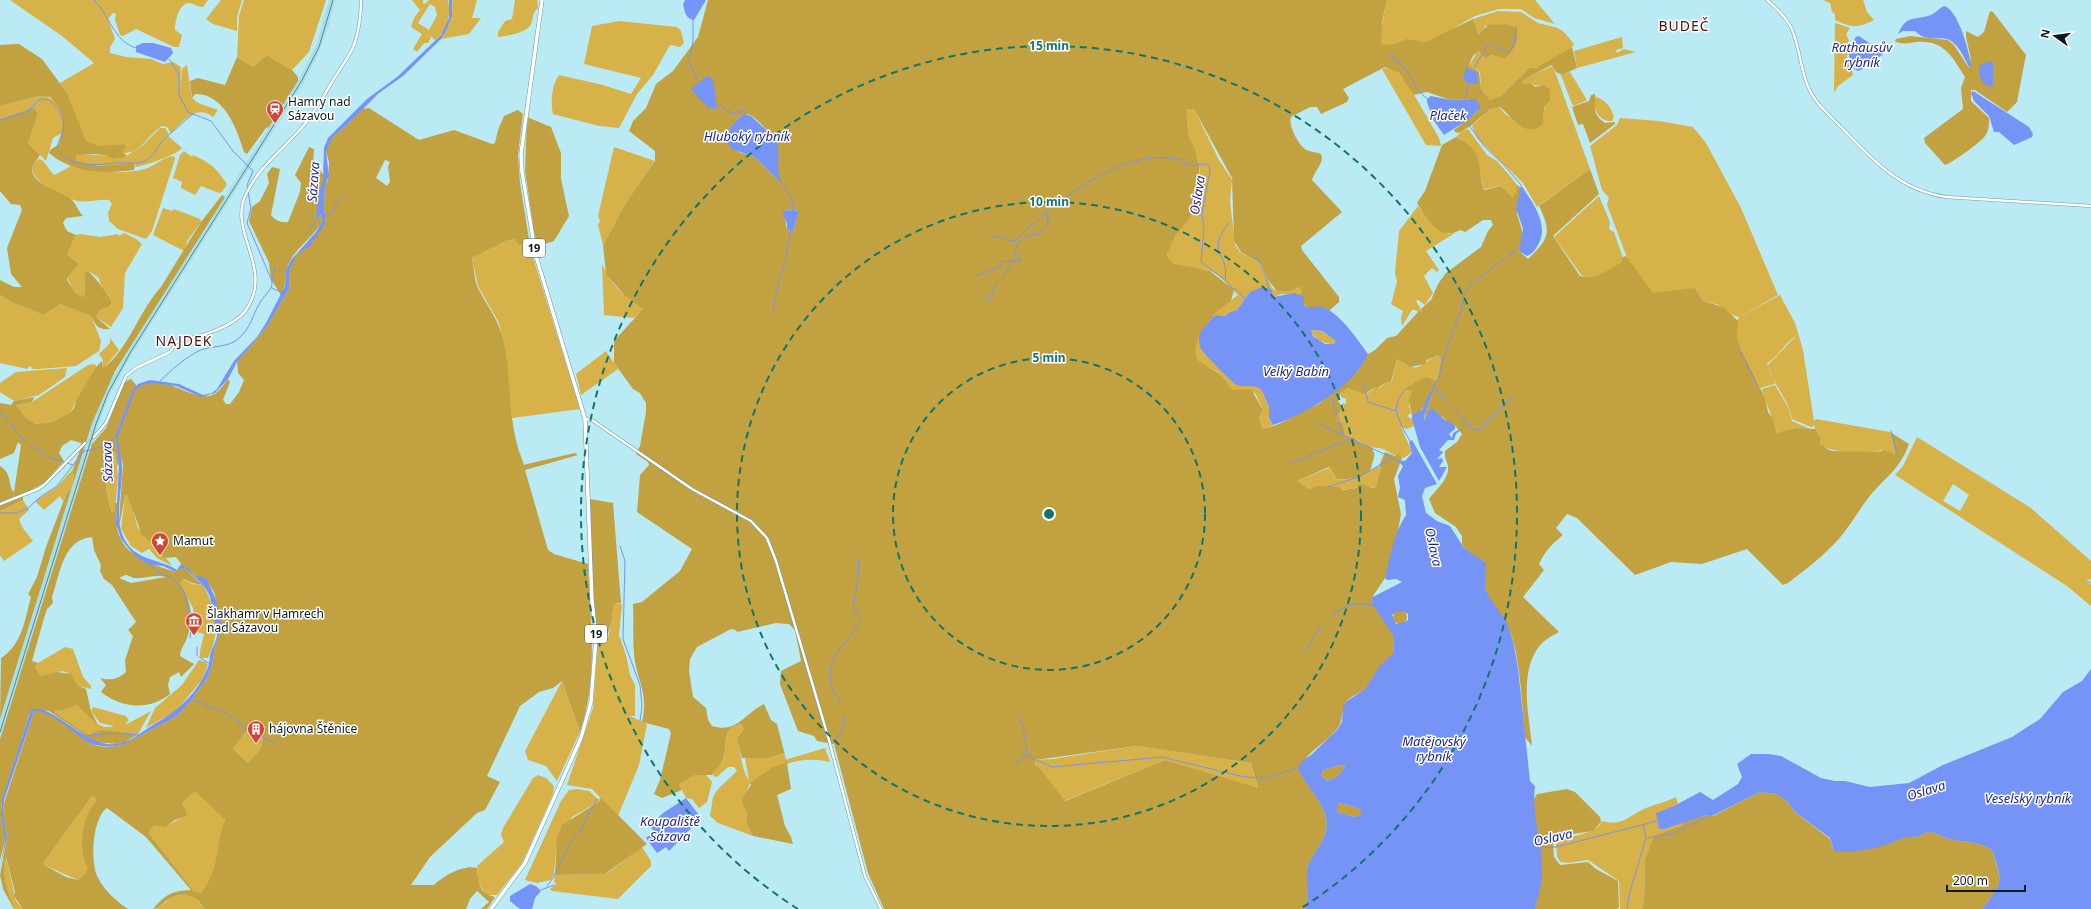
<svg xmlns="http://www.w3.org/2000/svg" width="2091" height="909" viewBox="0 0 2091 909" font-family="'Noto Sans',sans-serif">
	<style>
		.built { fill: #a6e0ea }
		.green { fill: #d7b249; fill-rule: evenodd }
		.forest { fill: #c2a141; fill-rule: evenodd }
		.water { fill: #7693f6; fill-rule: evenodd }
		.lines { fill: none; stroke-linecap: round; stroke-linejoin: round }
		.stream { stroke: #7693f6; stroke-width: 1 }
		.tertiary-tunnel { stroke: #9fcbd3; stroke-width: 2.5; stroke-dasharray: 2.5 1; stroke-linecap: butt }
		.tertiary-casing { stroke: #6a99a1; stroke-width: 3.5 }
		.primary-casing { stroke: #6a99a1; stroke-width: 4.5 }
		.tertiary { stroke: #fff; stroke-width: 2.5 }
		.primary { stroke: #fff; stroke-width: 3.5 }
		.rail { stroke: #5f8187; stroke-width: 1 }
		.ring { fill: none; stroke: #0f766e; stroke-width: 2; stroke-dasharray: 7 5 }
		.labels { text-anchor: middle; stroke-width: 3; stroke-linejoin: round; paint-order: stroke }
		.shield { fill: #fff; stroke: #515f61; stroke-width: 1 }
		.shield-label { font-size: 11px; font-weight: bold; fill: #071a1d }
		.poi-label { font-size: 12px; fill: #071a1d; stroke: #fff; text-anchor: start }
		.water-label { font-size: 13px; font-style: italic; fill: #1d2697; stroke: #fff }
		.quarter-label { font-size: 14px; letter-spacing: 1px; fill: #510e07; stroke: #fff }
		.centre { fill: #0f766e; stroke: #fff; stroke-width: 2 }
		.ring-label { font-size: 12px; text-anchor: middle; font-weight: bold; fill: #0f766e; stroke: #fff; stroke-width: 3; stroke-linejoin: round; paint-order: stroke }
	</style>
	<rect width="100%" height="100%" fill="#baeaf3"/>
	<polygon class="built" points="329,0 335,0 329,26 316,59 303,84 132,354 110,394 98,425 0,739 0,719 92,423 105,392 127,351 298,81 316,46"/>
	<g class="green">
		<path d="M10 0H208L203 7C198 7 193 3 188 3 178 5 175 22 175 30L182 35 179 47H174L136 29 123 36 120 35 115 20 116 14 113 13 108 19 115 39 110 47V53L126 57 151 59 163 64 173 62 181 67 180 89 182 69 187 65 192 98 198 103 218 110 213 117C196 104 183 121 171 133L167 127 162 126C148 134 141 154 123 153V144C110 145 93 151 84 139L67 93 60 83 94 63 62 36Z"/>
		<polygon points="221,0 242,0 237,17 237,31 213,24 206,19"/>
		<polygon points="244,0 326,0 309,52 292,70 267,55 253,67 237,57 239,16"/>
		<path d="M412 0H423V3L425 4 429 0H448C451 15 448 30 435 40L429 35 431 38 428 43H424L417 52 413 49 422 34 411 27 414 18 420 10ZM430 4 435 7 437 15 429 30 418 23Z"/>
		<path d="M452 0H477L472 18H481L469 34 441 39C449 27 454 15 452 0Z"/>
		<path d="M515 0H537L538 8C533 12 533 16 532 22 529 33 508 36 498 37V32L505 21 512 19Z"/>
		<polygon points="1387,0 1535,0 1555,24 1534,18 1521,9 1499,9 1475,16 1440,36 1425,42 1404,40 1390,45 1382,55 1379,39"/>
		<path d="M1823 0H1863L1867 12 1874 20C1857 28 1853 28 1835 20V14L1832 12 1830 3Z"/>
		<path d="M1498 11 1521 12 1538 23 1558 28 1565 33 1574 44C1566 55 1543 69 1529 68L1502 95 1490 100 1481 89 1480 72 1469 66 1477 52 1484 55 1486 58 1492 55 1499 56 1518 36 1516 27 1507 24 1485 26 1483 32 1477 35 1473 19Z"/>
		<path d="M619 21 677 27 681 31 684 43 680 47 670 45 653 75 637 94 619 128 599 126 553 114C550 103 552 84 559 75L603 85 631 94 641 78 584 64 592 26Z"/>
		<polygon points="1835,23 1850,28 1846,34 1849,41 1847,57 1853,75 1838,86 1834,93"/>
		<polygon points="1622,37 1623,48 1616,50 1617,53 1624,49 1636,52 1577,68 1574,51"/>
		<path d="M1553 66 1590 169 1537 207 1523 183 1477 138 1472 126 1490 109 1499 107 1505 114 1532 129C1551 123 1538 114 1548 102L1542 85 1536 86 1531 83 1524 84 1523 81 1532 75Z"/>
		<polygon points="1385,68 1396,71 1406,81 1439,138 1441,146 1426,145 1382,69"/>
		<polygon points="1570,72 1587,100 1574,106 1572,104 1561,75"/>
		<path d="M39 96C59 96 66 115 62 133L53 138 46 161 28 143 38 114 34 107 0 119V106Z"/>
		<path d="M1596 97C1606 100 1611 107 1614 117L1612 121C1600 122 1591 109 1596 97Z"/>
		<path d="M1186 109H1194L1219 160 1232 180 1230 201 1235 245 1240 252 1259 263 1272 288 1277 291H1291L1299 287 1302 292 1298 296 1282 294 1273 297 1270 290 1250 292 1237 310 1230 312 1225 316 1216 315 1207 324 1200 347 1232 381 1242 385 1257 386 1261 389 1269 407V418L1273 425 1263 429 1259 418 1263 410 1255 393 1233 390 1218 372 1190 357 1200 329 1216 312 1238 295C1229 287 1221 275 1210 271 1198 267 1178 271 1169 260 1160 248 1189 222 1192 210 1195 194 1201 181 1199 165 1197 154 1192 146 1188 136 1185 128 1186 117 1186 109Z"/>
		<polygon points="1620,118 1659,121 1693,127 1706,143 1741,208 1778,295 1739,317 1732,315 1719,305 1703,301 1696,289 1654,294 1651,292 1628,260 1607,205 1609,198 1602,190 1590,146 1617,125"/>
		<path d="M160 128H165L169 134 162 140V145V140L168 136 182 148C177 155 144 166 135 167L136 163 99 166 77 162 75 159 76 156 82 154 125 157 143 145Z"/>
		<polygon points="1468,129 1487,155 1497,161 1510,176 1517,185 1517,192 1514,196 1511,197 1501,186 1484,189 1480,173 1462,140 1456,137 1462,131"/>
		<polygon points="614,147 655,161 627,201 603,245 598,225 600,221 598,216"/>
		<path d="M184 151 192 157 193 155C212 164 215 167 227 184L222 192 219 193 201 186 195 195 181 188 182 182 173 178 180 155Z"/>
		<path d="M174 156 175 159 152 231 146 239 118 229 109 221 108 213 112 204 109 200C99 199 89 203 78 201 66 199 14 174 39 159 47 161 48 171 55 175L71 166C95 172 121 175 145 169 156 166 162 157 174 156Z"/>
		<path d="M1599 196 1610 222 1609 229 1614 232 1624 261C1618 268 1590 281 1582 276L1554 237Z"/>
		<polygon points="1418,206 1431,223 1448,234 1455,233 1426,251 1439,270 1437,272 1432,268 1424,276 1433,293 1425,305 1418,300 1416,301 1422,311 1419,313 1416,310 1412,310 1402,326 1401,318 1403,311 1391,304 1397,282 1395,273 1399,231"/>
		<polygon points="163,208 172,211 174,209 200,219 201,222 188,240 184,251 153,235"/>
		<path d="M124 233 136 239 142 244 125 273 123 308 111 327 96 317 100 310 109 307 112 302C110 293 99 287 99 278L87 270C80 279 89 288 83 297L76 293 67 278 79 264 67 254 76 235 80 234 101 237 118 234 119 236Z"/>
		<polygon points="514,239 519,245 526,244 531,251 580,409 512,418 504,342 499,323 478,286 472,258 506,241"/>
		<path d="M602 264C610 282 624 299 643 307L642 311 634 318 604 315Z"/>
		<polygon points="0,295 13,303 44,315 60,304 91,316 101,341 99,351 76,366 39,369 33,369 30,366 27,369 0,363"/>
		<path d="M1780 295 1795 323 1803 350 1814 421 1816 419 1890 432 1895 453 1891 454 1883 449C1878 455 1831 452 1824 447 1819 444 1816 431 1814 425L1813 427H1811L1792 419C1789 399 1772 384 1768 365L1797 335C1785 343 1777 358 1767 363L1775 384 1760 388C1750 369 1729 340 1739 317Z"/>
		<path d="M1310 330 1321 331 1337 341 1334 344C1323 344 1315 339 1310 330Z"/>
		<polygon points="110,338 119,350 105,367 102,367 103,360 99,354 110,343"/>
		<polygon points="606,351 618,369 581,395 576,374"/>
		<path d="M1438 355 1441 359 1437 381 1423 378 1406 389 1405 390 1412 391 1409 407 1412 412 1407 416 1412 419 1414 426 1407 429 1401 427 1412 452 1404 458C1395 457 1386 449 1379 448 1370 448 1362 444 1354 437L1350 438 1345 435 1340 422 1337 421 1335 416 1344 408 1342 403 1346 404V399L1341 397V393L1348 388 1367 394 1375 387 1380 388 1385 383H1389L1392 381 1397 359C1421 375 1417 365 1438 355Z"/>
		<polygon points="95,364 97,368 76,400 71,412 52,422 36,424 25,417 16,405 32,402 88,365"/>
		<polygon points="67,368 65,377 39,395 14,401 0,392 0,383 16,372"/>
		<polygon points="1775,385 1789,409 1792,421 1810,429 1796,428 1778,434 1762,391 1762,389"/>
		<path d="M1917 437 2031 508 2091 561V580L2088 579 2087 581 2091 585V606L2067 586 1895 475 1903 466ZM1953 484 1969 495 1960 511 1943 501Z"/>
		<path d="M115 451 118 476 115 512H112C107 501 104 478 105 465L110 466 112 456Z"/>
		<path d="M1381 465 1376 487 1371 488 1362 484C1346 497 1327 481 1309 489L1297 481 1329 468 1337 479C1353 482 1367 472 1381 465Z"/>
		<polygon points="73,469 74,481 71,490 67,492 63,501 60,496 44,510 35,501 58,486"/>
		<polygon points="128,495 138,528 157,546 172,566 157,558 149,549 142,553 131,546 121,529 125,496"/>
		<polygon points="23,500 29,510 19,519 22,527 33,541 4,561 0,555 0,511"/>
		<path d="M183 579 192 584 203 585C217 611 221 631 208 658H200V651L204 634 197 632 193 608 180 583Z"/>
		<polygon points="616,603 622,604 619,635 626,655 630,675 635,685 635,716 630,716 647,724 639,765 618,816 592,789 567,785 593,708 598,639 608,638 614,605"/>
		<path d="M65 647 73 649 83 677 91 686V689L78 686C64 662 62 674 41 676L35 667 38 663Z"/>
		<polygon points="199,660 206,662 208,665 202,680 176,711 146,728 155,708 182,685"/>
		<polygon points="562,681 580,732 557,781 546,766 528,760 525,751"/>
		<path d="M77 705C90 712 96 732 114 726L100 723 91 711 93 707 126 716 129 721 125 723 127 724 151 711 138 734 99 731 96 733 88 735 54 712 56 710 61 711Z"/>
		<path d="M741 724 744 729 738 736C740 750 741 768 749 781L745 758H769L784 753 785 760 825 748 830 762C797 755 777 766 750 783L742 804 747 812V824L753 836 718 823 710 816 713 797 718 789 737 771 734 767H728L717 777 713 776C714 769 720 766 723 761 728 750 720 727 741 724Z"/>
		<path d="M249 728 262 734C265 747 256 754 248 763L233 749Z"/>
		<polygon points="1137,746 1251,763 1258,789 1165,760 1064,801 1039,767 1035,765 1035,760 1052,759"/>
		<polygon points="538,775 546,778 554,786 553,794 522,863 497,895 486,895 478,882 477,866 504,842 501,835 503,828 533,778"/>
		<polygon points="695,775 706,775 712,782 707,802 699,808 692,799 686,798 679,784"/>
		<polygon points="577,789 589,791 600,801 572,817 556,851 554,874 551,880 537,883 525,880 561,801 569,790"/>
		<path d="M195 790 225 820C220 844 219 875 200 893L193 890 151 836 149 832 154 824 168 825 183 817 187 812 182 803Z"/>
		<path d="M92 796 95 797 96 801C86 823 75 845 89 868L86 873 78 880 44 865V862Z"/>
		<path d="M1676 797 1678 804 1674 806 1665 829 1683 822V825L1645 860 1644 902 1642 909H1620L1619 881 1588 860 1568 863 1560 862 1557 856 1556 844C1570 832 1593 838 1602 821 1623 827 1629 815 1646 808 1656 804 1666 802 1676 797Z"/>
		<polygon points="642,847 651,861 651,866 618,899 552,891 550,889 556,884 554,881 555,875 605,874 612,870"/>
		<path d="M6 857 16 901 23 909H15C9 897 0 869 6 857Z"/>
		<polygon points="184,894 194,896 204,909 157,909 172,897"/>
	</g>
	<g class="forest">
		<path d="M708 0H1387L1382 22 1381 43 1382 45 1393 44 1407 39 1425 42 1473 19 1478 35 1488 25 1507 24 1516 27C1521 38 1514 51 1505 58L1492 55 1486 58 1479 52C1472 53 1471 61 1469 66L1479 72 1481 89 1490 100 1502 95 1529 68H1536L1572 47 1577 68 1562 75 1556 72 1552 65 1532 75 1523 81 1524 84 1531 83 1535 87 1544 85 1550 90V100L1544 108 1543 124C1525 140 1512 116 1500 107L1490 109 1472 125 1459 133 1455 132 1454 130 1478 111 1480 105 1470 99 1450 100 1427 92 1414 95 1399 73 1385 67 1343 89 1349 98 1347 102 1321 114 1317 107H1310L1291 117C1288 125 1298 144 1305 149 1309 152 1316 152 1321 154 1325 163 1314 171 1312 180L1342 212 1301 246 1302 250 1339 297V302L1329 311 1325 308H1306L1303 300 1298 296 1302 292 1299 287 1291 291H1277L1268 280 1261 264 1241 252 1234 241 1232 178 1194 109H1186L1188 135 1195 150 1199 165V184L1190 217 1175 236 1167 254 1168 258 1174 264 1210 271 1234 290 1231 301 1216 312 1199 335 1195 349 1197 360 1220 374 1233 390 1251 389 1263 410 1259 418 1263 429 1279 424 1320 403 1357 372 1368 354 1375 350 1387 338 1396 336 1418 312 1422 311 1421 309 1431 300 1438 284 1446 273 1481 247 1488 231 1493 225 1491 220H1483L1465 232 1460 230C1440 242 1427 219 1417 203L1425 191 1442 145 1456 137C1485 152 1476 163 1484 190L1501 186 1512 197 1516 193 1517 185 1521 188 1517 214 1523 234 1519 251 1528 259C1549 239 1552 232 1539 206L1590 169 1599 194 1553 236 1580 276C1594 281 1609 269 1621 263L1623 257 1626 256 1653 293 1695 288 1703 301 1723 307 1738 321 1737 336 1740 348 1765 398 1768 412 1773 419 1777 433 1796 428 1816 429 1818 436 1822 438 1820 440V443L1827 449 1832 451 1875 452 1882 451V449L1894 454 1895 452 1890 432 1909 444C1899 471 1886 476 1869 497 1858 511 1849 528 1837 541 1822 557 1805 570 1788 583L1783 585 1747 549 1702 564 1671 562 1635 575 1577 518 1567 514 1556 528 1563 535C1552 544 1545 551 1539 564L1544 570 1523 597 1559 632C1553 635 1546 639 1541 644 1518 670 1529 715 1532 746L1525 737C1522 705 1521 671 1513 640 1507 620 1495 611 1488 595 1483 586 1485 572 1484 562L1464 548 1462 544V536L1456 527 1435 513 1429 499C1435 491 1450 478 1448 466 1447 460 1444 458 1445 451L1457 442 1462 434 1451 421H1446L1443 417 1428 412 1424 421 1425 412 1432 396 1419 413 1411 415 1412 412C1409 405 1408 399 1412 391L1405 390 1408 386H1411L1415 382 1425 377 1437 381 1441 359 1438 355 1427 360 1425 364 1410 367 1397 359 1391 382 1385 383 1378 388 1375 387 1365 394 1348 388 1341 393 1338 401 1343 408 1336 416 1337 421 1342 423 1345 435 1350 438 1354 437 1360 443 1371 447C1375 453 1375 455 1373 461 1371 466 1372 468 1369 471 1363 478 1346 480 1337 479L1329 467 1297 481 1309 489 1317 486 1338 487 1343 490 1357 488 1358 485 1362 484 1372 488 1376 487 1381 466H1379L1385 452 1395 456 1398 454 1402 458 1394 479 1401 514 1397 536 1385 578 1371 599 1393 635 1394 654C1384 664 1376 679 1365 689 1360 693 1351 696 1347 701 1340 710 1344 721 1337 729 1326 743 1307 752 1299 768 1306 789 1334 809 1325 834 1322 845 1308 861 1307 870 1306 883 1312 897 1304 909H884L868 873 834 744 817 741 814 736 798 731 780 684 781 671 801 661 795 630 789 624 776 623 737 632 736 630 731 629 697 647 690 659 689 671 693 697 706 708 708 720 712 726C737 734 745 713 764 704L771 720 777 724 787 763 791 789 777 795 785 826 791 837 793 844 753 836 747 824V812L742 804V799L751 785 750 783 773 767 786 763 784 753 769 758H742L737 738 744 729 741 724C720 727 728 749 723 760 721 765 715 770 712 775H695L679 784 682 790 662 798 654 794 660 780 671 733 669 729 642 722C648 696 640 686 635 662 632 644 634 623 633 604L642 602 680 571 692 549 637 512 640 475 649 465 648 462 636 454 640 446 646 412V403L640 393 633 389 614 363V341L643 309 625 296 606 274 603 245 627 201 655 161V151L629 131 633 121 646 108 656 84 673 71 698 37ZM748 114C755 117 761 124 766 129 786 150 772 159 780 182L755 157 739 152 729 145C731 132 733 116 748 114ZM793 210 799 211 793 231 787 230 784 211ZM1137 746 1251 763 1258 788 1165 760 1065 801 1039 767 1035 765V760Z"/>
		<path d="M1990 11 1993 12 2026 55 2017 102 2007 112 1975 90H1971V101L1989 118C1989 124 1989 131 1985 136 1981 142 1952 163 1945 165L1925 143 1924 138 1963 109 1961 88 1965 77C1952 57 1945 40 1916 42 1909 43 1901 45 1895 41L1896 39 1910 36 1948 40 1954 45 1969 68C1974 56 1965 44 1966 31L1978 37 1984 32Z"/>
		<path d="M15 44H19L42 59 67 93 86 141 99 146 123 144 126 146 123 153 127 155 125 157 113 159C107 153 84 153 76 156V161L99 166 135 163 134 170C105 174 72 173 49 153L50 150 59 144C64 123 66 112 50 97L39 96 0 106V45Z"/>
		<path d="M267 55 292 70 298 77V81L269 127 266 128 247 154 244 152C237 129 224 93 195 94L192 98 190 81 198 78 225 85 237 57 253 67Z"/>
		<path d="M1595 94C1597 108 1590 112 1605 123L1615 122V124L1590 143 1583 124 1578 125 1572 107 1589 101 1591 95Z"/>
		<path d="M34 107 38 114 28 143 40 155C38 158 35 162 33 165 26 183 62 192 71 199 76 203 78 211 83 216L66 218 63 223 67 231 76 235 67 254 79 264 67 278V280L76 293 83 297C89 287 80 279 87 270 93 275 110 295 112 302L109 307 100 310 96 317 110 329C98 330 96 326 91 316L60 304 44 315 13 303 0 295V280L14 287H22L11 274 7 248 22 210 20 205 11 204 0 191V119Z"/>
		<path d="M369 108 419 140 454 130 492 144 495 143 498 130 504 116 518 110 523 114 518 155 520 183 531 252 526 244 519 245 514 239 506 241 472 258C474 268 474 279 478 288 487 306 500 322 504 342 512 382 507 424 523 462L524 465 527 464 575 453 578 455 525 470 548 550 554 554 588 564C590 621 599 676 580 732L562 681 553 688 539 692 520 706 487 776 500 782 485 810 477 813 430 857 411 885H434C443 876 464 864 477 868 478 882 479 894 495 897L487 909H481L489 902 477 891 470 899 466 909H204C196 893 181 890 166 901 162 904 159 909 153 909 166 894 172 891 191 890L146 837 107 808C92 818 90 864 98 878 105 891 116 901 128 909H23L14 896 15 892 6 857C0 871 9 896 15 909H14L3 889 0 875 7 838 3 814 4 803 34 712C53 708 76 737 92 744 101 748 114 747 123 745L177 716 191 701 208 677 212 666 215 647 220 633 221 626 217 617 219 614 214 592 208 583 194 575 188 568 182 565 176 557 164 558 157 546 142 535 127 495 125 496 120 522H119L123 464 117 443 118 436C122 424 128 399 136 390 158 364 194 408 216 393 221 389 225 383 228 379L230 382 223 400 226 404H230L239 392 244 380 238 373 237 362 266 328 289 289 290 269 293 259 297 254 306 248 326 223 324 209 325 185 328 180 329 162 326 152 328 144 332 138 350 122 361 109ZM385 160 390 162 388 167 390 182 387 186 376 178ZM249 728 262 734C265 747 256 754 248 763L233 749ZM195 791 225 820C215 845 220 873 200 893L193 890 151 836 149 832 154 825 165 827 175 820 186 816 187 812 182 803ZM92 796 95 797 96 801C94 805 91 808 89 812 81 829 79 852 88 868L86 873 78 880 66 877 44 865V862Z"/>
		<polygon points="527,117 551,127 561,153 561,179 569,216 554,241 541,245 539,254 536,245 525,171"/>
		<path d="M309 147 314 149 313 164 324 175 315 221 320 214 323 220C314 237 296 247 288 265 284 275 287 285 281 295L271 279 269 263 249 221 252 207 260 201 269 183 267 174 272 167 280 169 271 215C275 220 280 223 288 222L300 192 301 183 295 175Z"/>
		<path d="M222 195 225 197 115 371 92 423 0 719 1 658C22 645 25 619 31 597L28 594 37 577 46 547 67 492 71 490 74 481 73 469 80 450 81 443 71 440 62 446 59 453 64 461 44 483 23 494V500L0 511V466C13 474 7 485 14 492L21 445 18 442 14 453 0 459V403L11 405 14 401 34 397 32 402 16 405 25 417 36 424 52 422 71 412 74 408 76 400 97 366 102 361V367H105C130 346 139 311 161 287L201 222Z"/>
		<path d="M131 379 137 386 132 392 115 437 119 464 117 466 115 452 112 456 110 466 105 465C104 478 107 501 112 512H115V503H118C109 550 139 561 176 572L181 568H184L203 585 192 583 184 579 180 583C191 600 194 618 187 638 185 644 180 649 180 656L194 664 181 677 179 672 170 677 168 685 170 694C149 711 121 708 101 692L106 685 100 678C109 681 119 679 126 672L125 660 133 636 128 630 136 622 112 585 104 579 100 571 101 565 94 550 92 537C63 539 60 574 52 597L53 603 47 609 44 618 32 661 38 663 35 667 41 676 57 672 71 674 78 686 86 689 91 711 98 725 77 705 61 711 56 710 54 712 88 735 101 730 138 734 125 742 117 744 95 742 49 711 33 709 29 715 13 768 2 799 1 815 5 841 0 860V739L92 444 106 428 123 386 126 381ZM125 575C129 575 130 577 134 578 145 579 156 574 166 577L131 583 119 578Z"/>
		<polygon points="590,499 613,503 621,603 616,603 614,605 611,623 606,639 598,638 593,598"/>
		<circle cx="1400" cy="617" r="7"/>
		<path d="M1341 765 1345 766C1342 774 1334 779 1327 781L1321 775 1323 770Z"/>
		<path d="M1567 789 1575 792 1600 817 1601 822 1593 831 1566 835 1553 843 1554 857 1560 865 1588 862 1596 869 1618 881 1619 907 1617 909H1535C1545 870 1538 839 1533 801L1537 794Z"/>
		<path d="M1760 792 1776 794 1787 801 1795 812 1830 839 1834 851 1889 843 1907 835 1918 837C1921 834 1925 833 1929 832 1935 832 1941 837 1947 838 1964 844 1974 839 1992 850 2002 882 2004 883 1982 909H1642L1644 902 1645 860 1654 836 1683 825V822L1706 815 1713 816Z"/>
		<polygon points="601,798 647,844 605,874 555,875 557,837 562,825 600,801 599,799"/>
		<polygon points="1339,803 1355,807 1361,810 1361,814 1355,817 1337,812 1336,805"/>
	</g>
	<g class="water">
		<path d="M449 0H452V16L447 29 441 39 403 76 379 93 350 122 332 138 326 152 329 176 325 185 324 209 326 223 309 247 297 254 290 269 289 289 266 328 237 362 228 379 215 393 201 397 176 386 153 383 142 385 135 391 118 436C117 446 122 456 122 466 123 495 108 533 137 553 149 561 165 562 177 570L181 564 188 568 195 576 203 577 208 581C211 591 223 609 217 617L221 621 220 633 215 647 212 666 208 677 191 701 177 716 123 745C114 747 101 747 92 744 77 738 51 708 34 712L4 800 3 814 7 838 0 868 5 841 1 815 2 799 31 710C49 700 86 748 115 744 130 743 141 732 153 725 177 711 197 695 208 667 210 662 209 657 211 652 213 646 218 639 217 632 217 628 214 622 214 618 212 609 212 599 207 591 203 583 191 574 184 568H181L176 572 163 566 147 564 134 555 121 539 116 523 119 465 115 437 132 391 138 384 150 380 179 384 203 395 212 393 217 389 234 361 257 337 266 323 285 286 286 270 291 260 316 232 323 220 320 214 315 222 320 190 323 179 324 148 328 138 367 99 397 77 441 35 449 18Z"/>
		<path d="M685 0H706L694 20C685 19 685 11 683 4Z"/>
		<path d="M1944 6C1958 9 1970 53 1971 66L1969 67C1964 58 1960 47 1951 41 1941 34 1928 44 1915 31H1903L1898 34C1907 14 1913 21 1931 15 1936 13 1939 8 1944 6Z"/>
		<polygon points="1859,36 1884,53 1869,66 1858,71 1851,67 1848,49 1856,37"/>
		<polygon points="143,43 153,43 171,48 173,53 165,62 136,52 136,46"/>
		<path d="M1990 61 1993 63V84L1991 87C1980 84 1979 75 1979 66Z"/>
		<polygon points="1466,68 1477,72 1478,84 1470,83 1463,80"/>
		<polygon points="707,76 711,77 714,84 717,109 708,108 691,89"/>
		<polygon points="1973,91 2029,127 2033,134 2032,137 2014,145 1999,132 1994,132 1989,116 1974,101 1971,93"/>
		<polygon points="1431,96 1450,100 1475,99 1480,105 1480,109 1466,121 1444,135 1434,121 1427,102 1427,99"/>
		<path d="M745 114 751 116 775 138C782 152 775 168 781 183L755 157 732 149 726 141C726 132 737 117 745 114Z"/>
		<path d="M1521 185C1532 202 1550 225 1538 245 1535 250 1532 254 1527 256L1519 251 1523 229 1516 208Z"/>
		<polygon points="793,210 799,211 793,231 787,230 787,224 782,211"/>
		<path d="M1262 287 1272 290 1273 297 1295 293 1304 297V304L1306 308C1313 307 1319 305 1325 308 1341 315 1358 340 1368 354 1355 386 1304 415 1273 425L1269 418V407L1261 389C1253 384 1245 388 1237 385 1232 383 1201 351 1200 347 1199 344 1199 340 1199 337 1200 328 1209 324 1213 317L1216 315 1225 316 1230 312 1237 310 1250 292ZM1311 330 1322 331 1336 341 1334 344H1325L1313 336Z"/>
		<path d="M1430 392 1432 393C1431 402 1423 411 1424 421L1428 412 1432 408 1446 421H1451L1455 426V429L1449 434 1452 438 1453 433 1464 427 1456 434 1454 440H1448L1439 450 1443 452 1437 459 1442 458 1443 461 1439 467H1447L1439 481 1420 447 1412 419V415L1422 410Z"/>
		<path d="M1412 440 1437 484 1425 488 1422 496 1426 513 1437 521 1450 526 1464 548 1486 563 1485 587 1488 595 1507 623 1513 641 1518 668 1530 781 1535 786C1531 816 1544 846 1542 876 1541 887 1538 898 1535 909H1304C1312 897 1305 883 1307 870 1308 860 1322 845 1325 834 1334 809 1306 789 1298 768L1303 760 1311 755 1337 730 1342 722 1343 707 1347 701 1365 689 1380 666 1394 653 1393 635 1373 605 1371 598 1402 582 1396 579 1387 580 1385 578C1390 557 1394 533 1406 515L1405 500 1398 497 1400 488 1398 476 1403 466 1397 460 1405 461 1412 453 1409 442ZM1403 611 1408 614V620L1405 622 1396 624 1392 615 1396 612ZM1341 765 1345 766C1342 774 1334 779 1327 781L1321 775 1323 770ZM1339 803 1355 807 1361 810V814L1355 817 1337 812V805Z"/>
		<path d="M2091 669V909H1982C2003 882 2003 883 1992 850 1974 839 1964 844 1947 838 1941 837 1935 832 1929 832 1925 833 1921 834 1918 837 1905 835 1900 840 1888 844 1873 849 1850 854 1834 851L1830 838 1795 812 1787 801 1776 794 1760 792 1712 816 1706 815 1665 829H1659L1656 813 1674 806 1700 792 1713 800 1738 784 1742 777 1737 764 1751 754H1768L1781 756 1821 778 1835 781H1845L1870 787 1909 783 1943 765 2012 737 2040 719 2063 692 2082 681Z"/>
		<polygon points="686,798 701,818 669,851 666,847 657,853 646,838 654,832 650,826 663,813"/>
		<polygon points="530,884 536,886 541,891 535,898 532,909 520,909 510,901 510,896"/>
	</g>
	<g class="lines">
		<g class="stream">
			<path d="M94 0C110 15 113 41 136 48"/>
			<polyline points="693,20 693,41 689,62 698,82"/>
			<polyline points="1492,44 1505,52 1510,52 1514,43 1516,27"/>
			<path d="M1389 53C1394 60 1402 64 1407 71 1414 80 1417 93 1428 99"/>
			<polyline points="169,59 179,74 179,95 188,112 193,114"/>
			<polyline points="1473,70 1488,44"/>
			<polyline points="1465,99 1469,83"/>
			<polyline points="717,103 730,112 735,113 742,110 747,114"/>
			<path d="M0 120 27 112 40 99 49 100C58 106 66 120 63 131 61 138 57 143 57 150 72 168 96 165 117 163 126 162 136 165 145 161 156 155 158 144 165 138 174 131 183 122 193 114L211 121 233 151 253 171 247 185 248 189"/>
			<polyline points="1466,121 1484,146 1503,164 1521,185"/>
			<polyline points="780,181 793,201 792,210"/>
			<polyline points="324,215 333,212 337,203 342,197"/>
			<path d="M989 235C997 237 1005 239 1014 241 1056 204 1120 145 1181 160 1184 161 1185 164 1189 165 1196 167 1202 161 1209 166L1210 171 1202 214 1204 228 1201 262 1225 280 1232 288 1236 289 1245 299"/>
			<polyline points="289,251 310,230 315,222"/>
			<polyline points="1255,253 1265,274 1269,290"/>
			<polyline points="976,276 998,268 1002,262 1013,261"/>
			<path d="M1225 280C1230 251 1204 254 1229 223"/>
			<polyline points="272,281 275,268"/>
			<polyline points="272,288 283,293"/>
			<path d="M986 301 992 295 996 284 1002 278 1013 261 1021 260 1015 253C1016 241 1029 234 1040 234 1047 225 1051 224 1046 213"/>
			<polyline points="773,314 776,292 785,263 791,231"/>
			<polyline points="1740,350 1757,385"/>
			<polyline points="1426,379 1467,423 1463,427"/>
			<path d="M160 381C170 371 188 355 201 350 214 345 229 348 239 338 251 328 253 313 261 301 265 294 273 290 272 281L247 223 251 208 248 192"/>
			<polyline points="1364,384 1368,402 1396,411 1402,427 1410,441"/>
			<polyline points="1431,393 1439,377 1443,359 1462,307 1464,295 1471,284 1519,248"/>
			<polyline points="1332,399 1343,435 1397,460"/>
			<polyline points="0,411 26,443"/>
			<polyline points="1396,411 1398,400 1405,389"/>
			<polyline points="1316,423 1342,435"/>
			<polyline points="1468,424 1474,430 1479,430 1510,399 1515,397"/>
			<polyline points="1891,431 1897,454"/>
			<polyline points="29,445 40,450 48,457 73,465"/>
			<polyline points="1291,463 1350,439"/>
			<polyline points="1327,487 1359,477 1392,458"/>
			<path d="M0 513H17L28 508 40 497 57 486 84 451C102 449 100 444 115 439"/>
			<polyline points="620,546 625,561 623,639 640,685 642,706 640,721"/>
			<polyline points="150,565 159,573 173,578 184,593 192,618 190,638"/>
			<polyline points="858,580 859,558"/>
			<polyline points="2088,581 2091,583"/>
			<polyline points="857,583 853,608 860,617 859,622"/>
			<path d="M1306 651C1313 634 1336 606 1355 604 1361 603 1368 605 1374 605"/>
			<polyline points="197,656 197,647"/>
			<polyline points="199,657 210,664"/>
			<path d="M191 699C209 707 232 712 245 729L250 726 265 739 275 743"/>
			<path d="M840 704C839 697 833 691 831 684 825 656 847 644 859 624"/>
			<polyline points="1020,718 1023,726 1027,756 1052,767 1162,757 1240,776 1257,778 1269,778 1300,767"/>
			<polyline points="86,736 110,733 138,735"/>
			<path d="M834 742C840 735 846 726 844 716"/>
			<polyline points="1016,763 1026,756"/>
			<polyline points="1647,838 1672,834 1711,815"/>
			<polyline points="1539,848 1556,847 1657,821"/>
			<polyline points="547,886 553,878 570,843 580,831 597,799"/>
			<polyline points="541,890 554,885"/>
			<polyline points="1627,909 1629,895 1646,838 1643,825"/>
		</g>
		<polyline class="tertiary-tunnel" points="85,443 94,437"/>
		<g class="tertiary-casing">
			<g id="tertiary">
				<path d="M1767 0C1776 8 1785 16 1791 27 1800 47 1800 69 1809 89 1816 104 1830 116 1842 128 1873 160 1899 190 1946 197L2091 206"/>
				<polyline points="585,419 592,420 692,489 751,521 767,538 776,561 829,740 865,876 881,909"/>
				<path d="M94 437 106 423 126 376 136 368 170 352 178 340C198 338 234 327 246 310 275 268 227 232 246 194 260 165 285 148 304 125 318 108 327 89 339 71 344 62 351 54 354 45 359 31 361 15 361 0"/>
				<polyline points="0,504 38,489 44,485 85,443"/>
			</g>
		</g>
		<g class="primary-casing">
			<polyline id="primary" points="491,909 525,863 581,738 591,702 596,638 592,601 585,419 536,256 522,172 521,154 542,0"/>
		</g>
		<use href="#tertiary" class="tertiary"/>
		<use href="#primary" class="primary"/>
		<polyline class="rail" points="0,732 96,424 108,393 130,353 301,82 319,47 333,0"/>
	</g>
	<g class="ring">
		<circle cx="1049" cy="514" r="156"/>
		<circle cx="1049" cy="514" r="312"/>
		<path d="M798 909A468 468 0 1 1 1300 909"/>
	</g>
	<defs>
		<g id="station-pin" transform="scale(0.9)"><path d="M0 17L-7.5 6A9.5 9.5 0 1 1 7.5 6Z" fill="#d34636" stroke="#fff"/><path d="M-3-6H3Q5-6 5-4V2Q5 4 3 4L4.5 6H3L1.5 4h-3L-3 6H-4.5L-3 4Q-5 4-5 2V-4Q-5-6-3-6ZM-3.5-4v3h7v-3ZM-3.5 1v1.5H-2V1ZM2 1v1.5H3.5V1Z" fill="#fff"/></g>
		<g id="sight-pin" transform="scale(0.9)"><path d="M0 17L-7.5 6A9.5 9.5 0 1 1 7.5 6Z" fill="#d34636" stroke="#fff"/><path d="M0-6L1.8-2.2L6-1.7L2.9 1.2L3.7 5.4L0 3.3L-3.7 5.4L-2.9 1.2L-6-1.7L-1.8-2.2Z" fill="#fff"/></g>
		<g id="museum-pin" transform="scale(0.9)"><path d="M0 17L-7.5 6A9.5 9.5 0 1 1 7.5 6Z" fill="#d34636" stroke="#fff"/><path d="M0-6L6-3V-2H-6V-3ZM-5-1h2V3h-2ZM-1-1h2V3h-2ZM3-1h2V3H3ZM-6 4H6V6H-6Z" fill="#fff"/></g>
		<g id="building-pin" transform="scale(0.9)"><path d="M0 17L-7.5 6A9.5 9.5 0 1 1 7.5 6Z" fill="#d34636" stroke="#fff"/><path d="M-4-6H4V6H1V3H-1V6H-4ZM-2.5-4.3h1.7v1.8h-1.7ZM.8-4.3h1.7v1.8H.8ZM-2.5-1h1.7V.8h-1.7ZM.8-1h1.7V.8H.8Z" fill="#fff"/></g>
	</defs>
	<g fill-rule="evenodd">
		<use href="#station-pin" x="275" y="109"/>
		<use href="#sight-pin" x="160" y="541"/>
		<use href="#museum-pin" x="194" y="621"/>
		<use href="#building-pin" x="256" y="729"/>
	</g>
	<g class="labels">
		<g class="shield">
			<rect x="523" y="239" width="22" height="18" rx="3"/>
			<rect x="585" y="625" width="22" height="18" rx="3"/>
		</g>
		<g class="shield-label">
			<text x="534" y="252">19</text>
			<text x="596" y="638">19</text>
		</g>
		<g class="poi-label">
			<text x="288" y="106">Hamry nad<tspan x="288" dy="14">Sázavou</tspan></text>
			<text x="173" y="545">Mamut</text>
			<text x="207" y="618">Šlakhamr v Hamrech<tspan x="207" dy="14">nad Sázavou</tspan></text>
			<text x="269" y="733">hájovna Štěnice</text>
		</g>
		<g class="water-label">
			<text x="1862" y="52">Rathausův<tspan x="1862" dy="15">rybník</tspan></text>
			<text x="1448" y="120">Plaček</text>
			<text x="747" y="141">Hluboký rybník</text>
			<text transform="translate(313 182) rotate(-86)" y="5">Sázava</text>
			<text transform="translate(1197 195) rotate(-81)" y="5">Oslava</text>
			<text x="1296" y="376">Velký Babín</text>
			<text transform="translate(107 462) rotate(-92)" y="5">Sázava</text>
			<text transform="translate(1434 547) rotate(78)" y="5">Oslava</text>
			<text x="1434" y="746">Matějovský<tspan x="1434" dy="15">rybník</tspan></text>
			<text transform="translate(1926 790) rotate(-17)" y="5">Oslava</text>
			<text x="2028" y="803">Veselský rybník</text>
			<text x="670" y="826">Koupaliště<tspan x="670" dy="15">Sázava</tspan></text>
			<text transform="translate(1553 837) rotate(-12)" y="5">Oslava</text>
		</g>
		<g class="quarter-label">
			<text x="1684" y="31">BUDEČ</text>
			<text x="184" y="346">NAJDEK</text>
		</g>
	</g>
	<circle cx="1049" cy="514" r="6" class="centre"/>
	<g class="ring-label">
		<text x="1049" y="50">15 min</text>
		<text x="1049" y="206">10 min</text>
		<text x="1049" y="362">5 min</text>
	</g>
	<g transform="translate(2055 36) rotate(284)" stroke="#ffffff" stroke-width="3" paint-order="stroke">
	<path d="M0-3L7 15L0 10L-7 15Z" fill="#071a1d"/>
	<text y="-6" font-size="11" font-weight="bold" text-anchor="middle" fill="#071a1d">N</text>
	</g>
	<path d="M1947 885v6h78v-6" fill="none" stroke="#071a1d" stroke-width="2"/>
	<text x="1953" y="885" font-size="12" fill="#071a1d" stroke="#ffffff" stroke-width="3" paint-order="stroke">200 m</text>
</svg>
